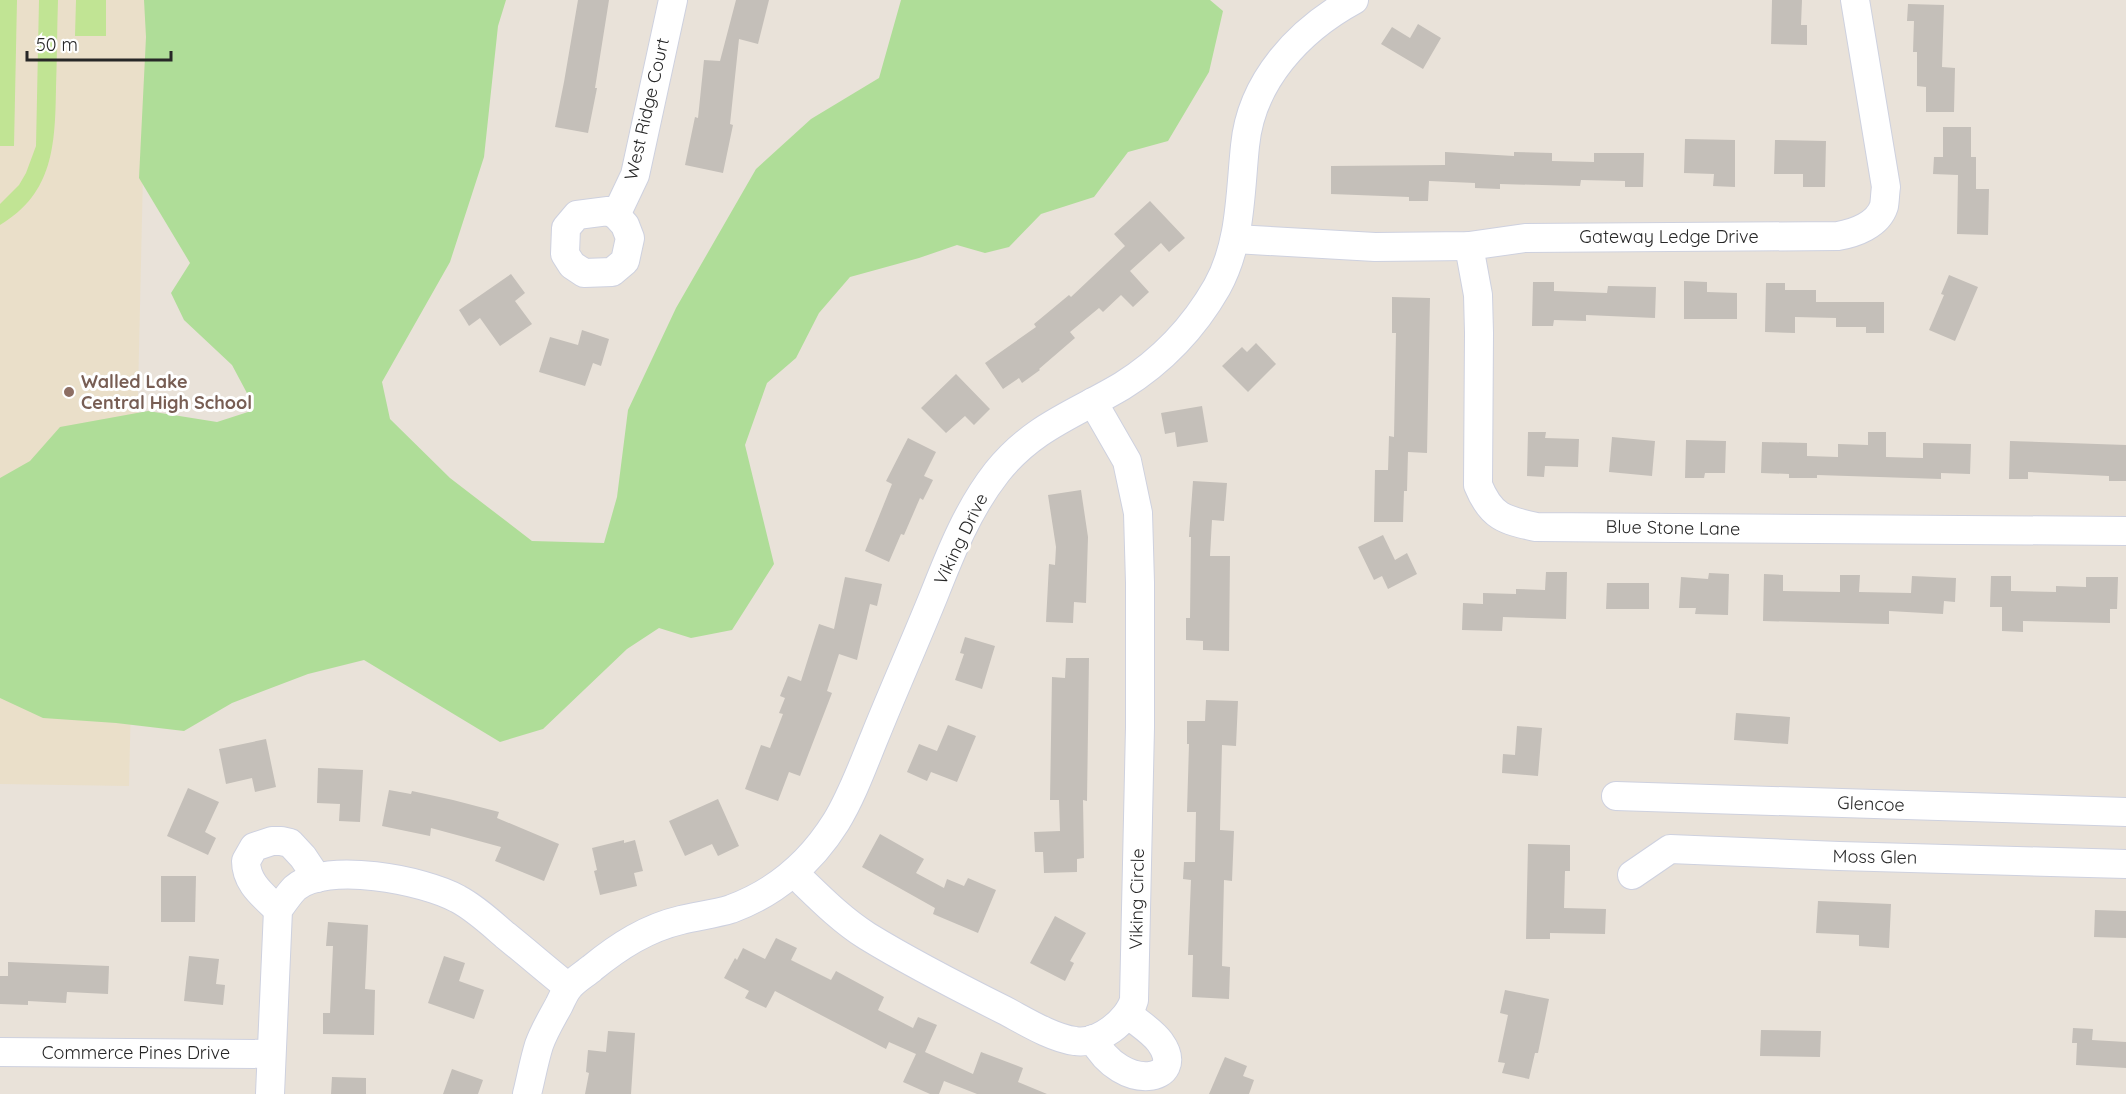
<svg xmlns="http://www.w3.org/2000/svg" width="2126" height="1094" viewBox="0 0 2126 1094" font-family="Quicksand,sans-serif">
	<style>
		.education { fill: #eadfc9 }
		.green { fill: #afdd98 }
		.pitch { fill: #c1e494 }
		.building { fill: #c4bfb9 }
		.lines { fill: none; stroke-linecap: round; stroke-linejoin: round }
		.minor-casing { stroke: #ced1df; stroke-width: 30 }
		.minor { stroke: #fff; stroke-width: 28 }
		.education-dot { fill: #8d6e63; stroke: #fff; stroke-width: 2 }
		.labels { text-anchor: middle; stroke-width: 6; stroke-linejoin: round; paint-order: stroke }
		.street-label { font-size: 18px; fill: #272727; stroke: #fff }
		.education-label { font-size: 18px; font-weight: bold; fill: #785e54; stroke: #fff; text-anchor: start }
	</style>
	<rect width="100%" height="100%" fill="#e9e2d9"/>
	<polygon class="education" points="0,0 147,0 129,786 0,784"/>
	<polygon class="green" points="144,0 506,0 498,26 484,157 450,262 382,382 390,419 450,478 532,541 604,543 617,497 628,410 676,308 756,169 811,119 879,78 901,0 1210,0 1223,11 1209,72 1168,141 1128,152 1094,197 1041,214 1009,247 985,253 957,245 919,258 850,277 819,313 796,358 767,383 745,445 774,564 732,630 691,638 659,628 627,649 543,729 500,742 364,660 308,674 232,703 184,731 116,723 43,718 0,698 0,478 30,461 60,427 148,411 217,422 248,412 248,395 232,365 184,320 171,293 190,263 139,178 146,37"/>
	<g class="pitch">
		<polygon points="0,0 17,0 14,146 0,146"/>
		<path d="M39 0H58C57 29 57 59 56 88 55 144 54 193 0 225V204L19 185 26 173 36 146Z"/>
		<polygon points="76,0 106,0 106,36 75,36"/>
	</g>
	<g class="building">
		<polygon points="578,0 609,0 595,88 597,88 588,133 555,127 564,82"/>
		<polygon points="736,0 769,0 758,44 739,39 730,124 733,125 723,173 685,165 695,117 698,118 704,60 720,61"/>
		<polygon points="1772,0 1802,0 1801,25 1807,25 1807,45 1771,44"/>
		<polygon points="1908,4 1944,5 1942,67 1955,68 1954,112 1926,112 1926,87 1917,86 1917,52 1913,52 1914,21 1907,21"/>
		<polygon points="1418,24 1441,38 1423,69 1381,44 1392,27 1410,38"/>
		<polygon points="1943,127 1971,127 1971,157 1976,157 1976,189 1989,189 1988,235 1957,234 1958,175 1933,174 1934,157 1943,157"/>
		<polygon points="1685,139 1735,140 1735,187 1713,186 1714,174 1684,173"/>
		<polygon points="1775,140 1826,141 1825,187 1803,187 1803,174 1774,174"/>
		<polygon points="1445,152 1514,156 1514,152 1552,153 1552,161 1594,162 1594,153 1644,153 1643,187 1625,187 1625,181 1581,180 1580,186 1500,184 1500,189 1475,188 1475,183 1429,181 1428,201 1409,201 1409,197 1331,194 1331,166 1445,165"/>
		<polygon points="1150,201 1185,238 1169,252 1161,243 1130,271 1149,292 1133,307 1121,295 1103,312 1099,308 1070,332 1075,338 1039,369 1040,370 1022,383 1019,378 1003,389 985,363 1036,327 1034,324 1069,295 1071,297 1125,246 1114,234"/>
		<polygon points="511,274 525,293 515,301 532,324 500,346 480,318 469,326 459,310"/>
		<polygon points="1949,275 1978,287 1955,341 1929,330 1944,295 1941,294"/>
		<polygon points="1684,281 1707,282 1707,292 1737,293 1737,319 1684,319"/>
		<polygon points="1533,282 1554,282 1554,291 1607,293 1608,286 1656,287 1655,318 1586,315 1586,321 1554,320 1553,326 1532,326"/>
		<polygon points="1766,283 1785,283 1785,290 1816,290 1816,302 1884,302 1884,333 1866,333 1866,327 1836,327 1836,318 1795,317 1795,333 1765,332"/>
		<polygon points="1392,297 1430,298 1427,453 1408,452 1407,491 1404,491 1403,522 1374,522 1375,470 1388,470 1389,436 1394,437 1396,333 1392,333"/>
		<polygon points="582,330 609,339 601,366 593,363 585,386 539,372 550,337 578,345"/>
		<polygon points="1256,343 1276,364 1248,392 1222,366 1242,347 1247,352"/>
		<polygon points="956,374 990,409 974,425 965,416 946,433 921,408"/>
		<polygon points="1202,406 1208,442 1177,447 1175,432 1165,434 1161,413"/>
		<polygon points="1528,432 1546,432 1545,438 1579,439 1578,467 1545,466 1544,477 1527,476"/>
		<polygon points="1868,432 1886,432 1886,457 1923,458 1923,443 1971,444 1970,474 1941,473 1941,479 1817,475 1817,478 1789,478 1789,474 1761,473 1762,442 1807,443 1807,456 1838,457 1838,444 1868,445"/>
		<polygon points="1612,437 1655,441 1652,476 1609,472"/>
		<polygon points="908,438 936,452 924,476 933,480 923,500 920,498 904,535 901,534 889,562 865,551 892,484 886,481"/>
		<polygon points="1686,440 1726,441 1725,473 1705,473 1704,478 1685,478"/>
		<polygon points="2010,441 2126,445 2126,481 2109,481 2109,476 2028,472 2028,479 2009,479"/>
		<polygon points="1193,481 1227,483 1224,521 1212,520 1210,556 1230,556 1229,651 1203,650 1203,641 1186,640 1186,618 1190,618 1191,537 1189,537"/>
		<polygon points="1081,490 1088,537 1086,603 1074,602 1073,623 1046,622 1049,564 1055,565 1056,547 1048,495"/>
		<polygon points="1383,535 1395,560 1407,553 1417,574 1388,589 1382,576 1374,580 1358,547"/>
		<polygon points="1546,572 1567,572 1566,619 1503,617 1502,631 1462,630 1463,603 1483,604 1483,593 1516,594 1516,589 1545,590"/>
		<polygon points="1709,573 1729,574 1728,615 1695,614 1696,608 1679,608 1681,577 1708,579"/>
		<polygon points="1764,574 1783,575 1783,591 1840,592 1840,575 1860,575 1859,592 1911,593 1912,576 1956,578 1955,602 1944,601 1943,614 1889,611 1889,624 1763,621"/>
		<polygon points="1991,576 2011,576 2011,591 2056,592 2056,586 2086,587 2086,577 2118,577 2117,609 2110,609 2110,623 2023,621 2023,632 2002,631 2002,607 1990,607"/>
		<polygon points="845,577 882,584 877,606 870,604 857,660 839,654 827,691 832,693 800,776 789,772 778,801 745,789 761,745 770,748 783,714 779,713 785,698 780,696 788,676 801,681 819,624 834,629"/>
		<polygon points="1607,583 1649,583 1649,609 1606,609"/>
		<polygon points="965,637 995,646 982,689 955,680 964,654 960,653"/>
		<polygon points="1066,658 1089,658 1087,801 1083,800 1084,858 1077,859 1077,872 1044,873 1043,852 1035,852 1034,832 1060,831 1059,800 1050,800 1052,677 1065,678"/>
		<polygon points="1206,700 1238,701 1236,746 1222,745 1220,830 1234,831 1232,881 1224,880 1222,966 1230,967 1229,999 1192,997 1193,955 1188,955 1191,880 1183,879 1184,862 1195,862 1196,812 1187,812 1189,744 1187,744 1187,721 1205,721"/>
		<polygon points="1736,713 1790,717 1788,744 1734,740"/>
		<polygon points="948,725 976,736 957,782 931,772 927,781 907,772 919,744 937,751"/>
		<polygon points="1517,726 1542,728 1538,776 1502,773 1503,754 1515,755"/>
		<polygon points="266,739 276,787 255,792 252,778 226,784 219,749"/>
		<polygon points="318,768 363,770 360,822 339,821 340,804 317,803"/>
		<polygon points="188,788 219,802 205,832 216,838 208,855 167,836"/>
		<polygon points="389,790 411,794 412,791 453,800 499,812 497,818 559,844 544,881 495,861 501,847 431,828 430,836 382,826"/>
		<polygon points="718,799 739,846 718,856 712,844 685,856 669,821"/>
		<polygon points="880,834 924,859 916,873 944,888 947,879 964,886 968,878 996,890 978,933 933,914 935,908 862,867"/>
		<polygon points="624,840 624,843 635,840 643,871 634,873 637,886 600,895 594,871 597,870 592,848"/>
		<polygon points="1528,844 1570,845 1570,871 1565,871 1564,908 1606,909 1605,934 1550,933 1550,939 1526,939"/>
		<polygon points="161,876 196,876 195,922 161,922"/>
		<polygon points="1818,901 1891,904 1889,948 1859,946 1859,935 1816,933"/>
		<polygon points="2095,910 2126,911 2126,938 2094,937"/>
		<polygon points="1055,916 1086,933 1070,961 1074,963 1065,981 1030,963"/>
		<polygon points="328,922 368,925 365,989 375,990 374,1035 323,1034 323,1013 330,1013 333,946 326,946"/>
		<polygon points="776,938 797,948 791,960 831,980 836,971 884,997 878,1010 913,1028 918,1017 937,1025 925,1052 973,1074 981,1052 1023,1068 1018,1082 1047,1094 977,1094 944,1081 939,1094 930,1094 903,1082 916,1054 889,1042 886,1049 775,991 766,1008 745,998 749,991 724,978 735,958 737,960 743,948 765,959"/>
		<polygon points="189,956 219,959 216,984 225,985 223,1005 184,1001"/>
		<polygon points="444,956 465,963 459,981 484,990 474,1019 428,1003"/>
		<polygon points="8,962 109,966 108,994 67,992 66,1003 28,1001 28,1005 0,1004 0,976 8,976"/>
		<polygon points="1505,990 1549,999 1538,1053 1535,1053 1529,1079 1502,1073 1505,1063 1498,1062 1508,1015 1500,1013"/>
		<polygon points="2073,1028 2093,1029 2092,1040 2126,1042 2126,1068 2076,1065 2077,1043 2072,1043"/>
		<polygon points="1761,1030 1821,1031 1820,1057 1760,1056"/>
		<polygon points="608,1031 635,1033 631,1094 585,1094 589,1073 586,1072 588,1050 606,1052"/>
		<polygon points="1225,1057 1247,1066 1243,1076 1254,1080 1249,1094 1209,1094"/>
		<polygon points="452,1069 483,1080 478,1094 443,1094"/>
		<polygon points="332,1077 366,1078 366,1094 331,1094"/>
	</g>
	<g class="lines">
		<g class="minor-casing">
			<g id="minor">
				<polygon points="608,211 616,215 625,225 630,238 625,261 612,272 584,273 572,265 565,254 566,228 577,215"/>
				<polyline points="616,215 635,175 673,0"/>
				<path d="M1235 239 1375 247 1469 246 1525 238 1838 236C1855 233 1878 225 1884 206 1885 201 1885 193 1886 187L1855 0"/>
				<path d="M1469 246 1478 295 1479 333 1478 485C1491 517 1504 520 1536 527L2126 531"/>
				<polyline points="1616,796 2126,812"/>
				<path d="M794 873C817 895 840 919 867 936 911 963 958 987 1004 1010 1025 1021 1052 1038 1075 1041 1098 1045 1129 1020 1134 1000L1140 727V583L1138 513 1127 461 1093 402"/>
				<polyline points="1632,875 1670,849 1839,856 2126,864"/>
				<path d="M278 910C263 895 246 883 246 861L254 847 272 841H281L290 843 303 857 317 878"/>
				<path d="M1093 1039C1122 1094 1189 1082 1160 1042 1152 1031 1138 1023 1128 1014"/>
				<polyline points="0,1052 271,1054"/>
				<path d="M270 1094 278 910C283 903 289 894 295 888 326 861 424 880 458 899 475 908 490 922 505 935 526 952 547 970 568 987"/>
				<path d="M527 1094C531 1078 534 1061 539 1045 544 1031 552 1018 559 1005 562 999 565 991 570 986 576 979 585 974 592 968 619 946 647 928 681 920 697 916 715 914 731 909 775 893 811 862 836 822 852 796 863 765 875 736 894 689 915 642 934 595 951 552 968 509 997 472 1033 427 1075 414 1122 386 1162 361 1193 329 1217 287 1241 244 1240 194 1245 146 1251 81 1299 30 1354 0"/>
			</g>
		</g>
		<use href="#minor" class="minor"/>
	</g>
	<circle class="education-dot" cx="69" cy="392" r="6"/>
	<g class="labels">
		<g class="street-label">
			<text transform="translate(647 109) rotate(-77)" y="6">West Ridge Court</text>
			<text x="1669" y="243">Gateway Ledge Drive</text>
			<text transform="translate(1673 528) rotate(1)" y="6">Blue Stone Lane</text>
			<text transform="translate(961 539) rotate(-64)" y="6">Viking Drive</text>
			<text transform="translate(1871 804) rotate(2)" y="6">Glencoe</text>
			<text transform="translate(1875 857) rotate(1)" y="6">Moss Glen</text>
			<text transform="translate(1137 899) rotate(-89)" y="6">Viking Circle</text>
			<text x="136" y="1059">Commerce Pines Drive</text>
		</g>
		<g class="education-label">
			<text x="81" y="388">Walled Lake<tspan x="81" dy="21">Central High School</tspan></text>
		</g>
	</g>
	<path d="M27 51v9h144v-9" fill="none" stroke="#272727" stroke-width="3"/>
	<text x="36" y="51" font-size="18" fill="#272727" stroke="#ffffff" stroke-width="4.5" paint-order="stroke">50 m</text>
</svg>
